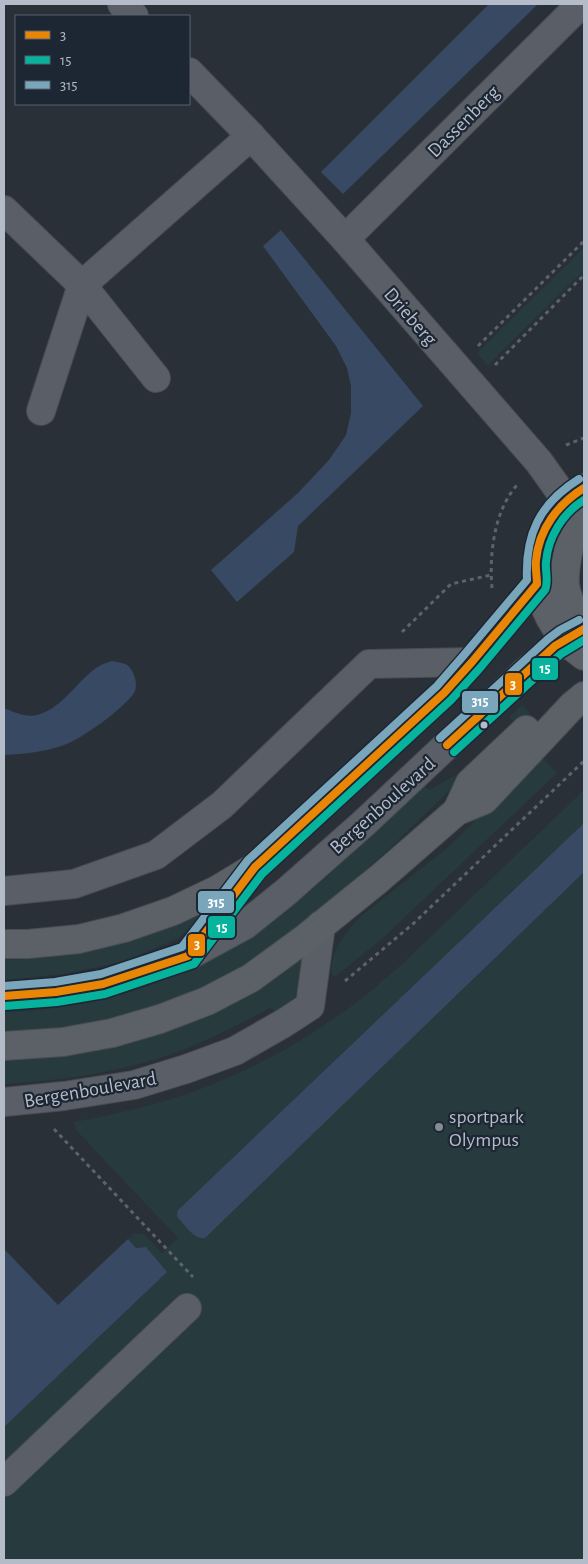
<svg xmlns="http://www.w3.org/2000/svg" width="588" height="1564" viewBox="0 0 588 1564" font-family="'Alegreya Sans',sans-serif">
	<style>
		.green { fill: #273a3e }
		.water { fill: #384963 }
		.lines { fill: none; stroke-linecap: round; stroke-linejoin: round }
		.minor-casing { stroke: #484c53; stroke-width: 30 }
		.major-casing { stroke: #484c55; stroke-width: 30 }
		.path { stroke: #5d636a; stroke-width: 3; stroke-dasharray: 4 4; stroke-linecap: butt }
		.minor { stroke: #5a5e66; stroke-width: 28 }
		.major { stroke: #5c6168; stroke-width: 28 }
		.bus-1-casing { stroke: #1d2633; stroke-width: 11 }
		.bus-2-casing { stroke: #1d2633; stroke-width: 11 }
		.bus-3-casing { stroke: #1d2633; stroke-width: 11 }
		.bus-1 { stroke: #ea8606; stroke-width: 8 }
		.bus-2 { stroke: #06b39c; stroke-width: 8 }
		.bus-3 { stroke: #7aa6bc; stroke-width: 8 }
		.bus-dot { fill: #b4bcc9; stroke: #1d2633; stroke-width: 2 }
		.poi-dot { fill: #848b96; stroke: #1d2633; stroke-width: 2 }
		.labels { text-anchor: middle; stroke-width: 4.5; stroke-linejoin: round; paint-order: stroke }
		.street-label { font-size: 20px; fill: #b4bcc9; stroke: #1d2633 }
		.poi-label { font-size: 20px; fill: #b4bcc9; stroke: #1d2633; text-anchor: start }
		.line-badge { stroke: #1d2633; stroke-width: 2 }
		.badge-label { font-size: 14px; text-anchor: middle; font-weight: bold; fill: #fff }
	</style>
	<rect width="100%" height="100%" fill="#2a3038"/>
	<g class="green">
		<polygon points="584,248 584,270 488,365 477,353"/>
		<path d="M522 705 530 713 390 848 281 947 202 992 110 1023 4 1036V1012C131 1009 234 959 328 876 342 863 354 848 367 835 385 817 404 800 422 783L429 790 464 770 514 722 509 717Z"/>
		<path d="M541 756 557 773 385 936 336 976 332 975C329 952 346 932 361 916L447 848Z"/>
		<path d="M584 790V823L178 1210V1218L188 1228 584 852V1560H4V1403L156 1259 146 1247 136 1248 128 1239 134 1233 144 1234 162 1253 178 1238 76 1130 74 1122C90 1119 106 1116 122 1112 198 1096 272 1062 336 1017 359 1002 380 983 401 965Z"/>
		<polygon points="212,909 177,939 122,962 64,974 4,980 4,950"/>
		<path d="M302 959H303L299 992 293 1001 277 1016 271 1007C244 1022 217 1036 188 1048 129 1071 67 1080 4 1084V1056Z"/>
	</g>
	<g class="water">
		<polygon points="489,4 538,4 343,194 321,172"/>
		<polygon points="281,230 423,406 298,526 294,552 237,602 211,570 298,493 329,460 346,435 351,413 351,386 347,368 336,346 263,246"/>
		<path d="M112 661C117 662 124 663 127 665 134 670 139 685 134 693 124 708 82 739 64 745 44 752 24 754 4 755V708C13 712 27 718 37 715 63 709 79 677 101 665 105 663 109 662 112 661Z"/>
		<path d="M584 823V872L205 1238C194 1240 185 1225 178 1218L177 1215 178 1210Z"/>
		<polygon points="128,1239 136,1248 146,1247 167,1272 4,1427 4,1249 58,1305"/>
	</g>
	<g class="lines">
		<g class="minor-casing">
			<g id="minor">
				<polyline points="122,4 134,16"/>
				<polyline points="189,72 251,136 345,239 539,462 566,500"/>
				<polyline points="4,210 82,285 156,378"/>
				<polyline points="345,239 581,4"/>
				<polyline points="41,411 82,285 251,136"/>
				<polyline points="4,891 74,884 156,855 222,805 369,664 472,662"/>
				<polyline points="193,949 255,867"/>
				<polyline points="4,996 56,992 103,984 188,956 245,925 286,892 364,823 526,671 565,639"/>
				<polyline points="4,1102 64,1096 134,1085 186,1069 235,1051 284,1023 310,1006 321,925"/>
				<polyline points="4,1482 187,1308"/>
			</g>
		</g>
		<g class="major-casing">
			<g id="major">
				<path d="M584 488C517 524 526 616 584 656"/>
				<path d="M566 500C568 505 571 510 572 515 574 524 571 533 570 542 563 577 559 594 584 622"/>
				<polyline points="457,811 470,783 526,730"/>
				<polyline points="4,944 28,944 79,939 124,928 173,911 217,890 255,867 444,693 472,662 537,584"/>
				<polyline points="4,1046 63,1042 112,1033 160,1019 207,1001 251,978 307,937 380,878 457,811 484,800 573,705 584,696"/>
			</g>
		</g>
		<g class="path">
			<polyline points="478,346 584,241"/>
			<polyline points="495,365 584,275"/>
			<polyline points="566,445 584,438"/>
			<path d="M492 588C489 555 494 511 517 485"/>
			<polyline points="402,632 451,584 491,575"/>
			<polyline points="345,981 414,923 584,761"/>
			<polyline points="54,1129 193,1277"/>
		</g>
		<use href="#minor" class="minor"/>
		<use href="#major" class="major"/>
		<g class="bus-1-casing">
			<g id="bus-1">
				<polyline points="447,745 555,646 584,629"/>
				<path d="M4 996 56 992 103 984 188 956 255 867 444 693 472 662 537 584C537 576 535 568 536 560 539 529 558 504 584 488"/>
			</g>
		</g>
		<g class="bus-2-casing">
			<g id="bus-2">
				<polyline points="454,752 561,654 584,640"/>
				<path d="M5 1006 57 1002 105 994 194 964 262 874 451 700 480 668 545 590C549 581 545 571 546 562 548 537 563 513 584 500"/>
			</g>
		</g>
		<g class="bus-3-casing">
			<g id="bus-3">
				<polyline points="440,738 548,639 560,630 579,620"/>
				<path d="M4 986 55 982 101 974 182 947 248 860 437 686 464 655 527 580C525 535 539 504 579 479"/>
			</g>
		</g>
		<use href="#bus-1" class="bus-1"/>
		<use href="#bus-2" class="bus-2"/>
		<use href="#bus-3" class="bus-3"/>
	</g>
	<circle class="bus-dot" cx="484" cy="725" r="4.5"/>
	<circle class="poi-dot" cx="439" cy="1127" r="5"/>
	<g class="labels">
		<g class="street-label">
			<text transform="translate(463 121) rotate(-45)" y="7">Dassenberg</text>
			<text transform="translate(411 316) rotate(49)" y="7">Drieberg</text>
			<text transform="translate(382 805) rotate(-42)" y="7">Bergenboulevard</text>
			<text transform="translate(90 1089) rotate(-10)" y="7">Bergenboulevard</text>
		</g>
		<g class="poi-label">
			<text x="449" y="1123">sportpark<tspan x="449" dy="23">Olympus</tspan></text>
		</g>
	</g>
	<g class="line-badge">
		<rect x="531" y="657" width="28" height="24" rx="5" fill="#06b39c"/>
		<rect x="504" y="672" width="19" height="24" rx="5" fill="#ea8606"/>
		<rect x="461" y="690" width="38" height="24" rx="5" fill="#7aa6bc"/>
		<rect x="197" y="890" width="38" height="24" rx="5" fill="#7aa6bc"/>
		<rect x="207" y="915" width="29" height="24" rx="5" fill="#06b39c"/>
		<rect x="187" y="933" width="19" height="24" rx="5" fill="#ea8606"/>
	</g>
	<g class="badge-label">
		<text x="545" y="673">15</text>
		<text x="513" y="689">3</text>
		<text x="480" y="706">315</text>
		<text x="216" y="907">315</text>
		<text x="222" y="932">15</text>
		<text x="197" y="949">3</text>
	</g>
	<rect width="588" height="1564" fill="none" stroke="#b4bcc9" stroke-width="10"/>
	<rect x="15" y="15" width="175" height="90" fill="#1d2633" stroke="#59626f"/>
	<rect x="25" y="31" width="25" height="8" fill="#ea8606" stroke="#59626f"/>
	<text x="60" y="40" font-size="15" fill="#b4bcc9">3</text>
	<rect x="25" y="56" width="25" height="8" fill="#06b39c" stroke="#59626f"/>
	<text x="60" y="65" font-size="15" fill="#b4bcc9">15</text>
	<rect x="25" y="81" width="25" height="8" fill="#7aa6bc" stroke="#59626f"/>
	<text x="60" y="90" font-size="15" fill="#b4bcc9">315</text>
</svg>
